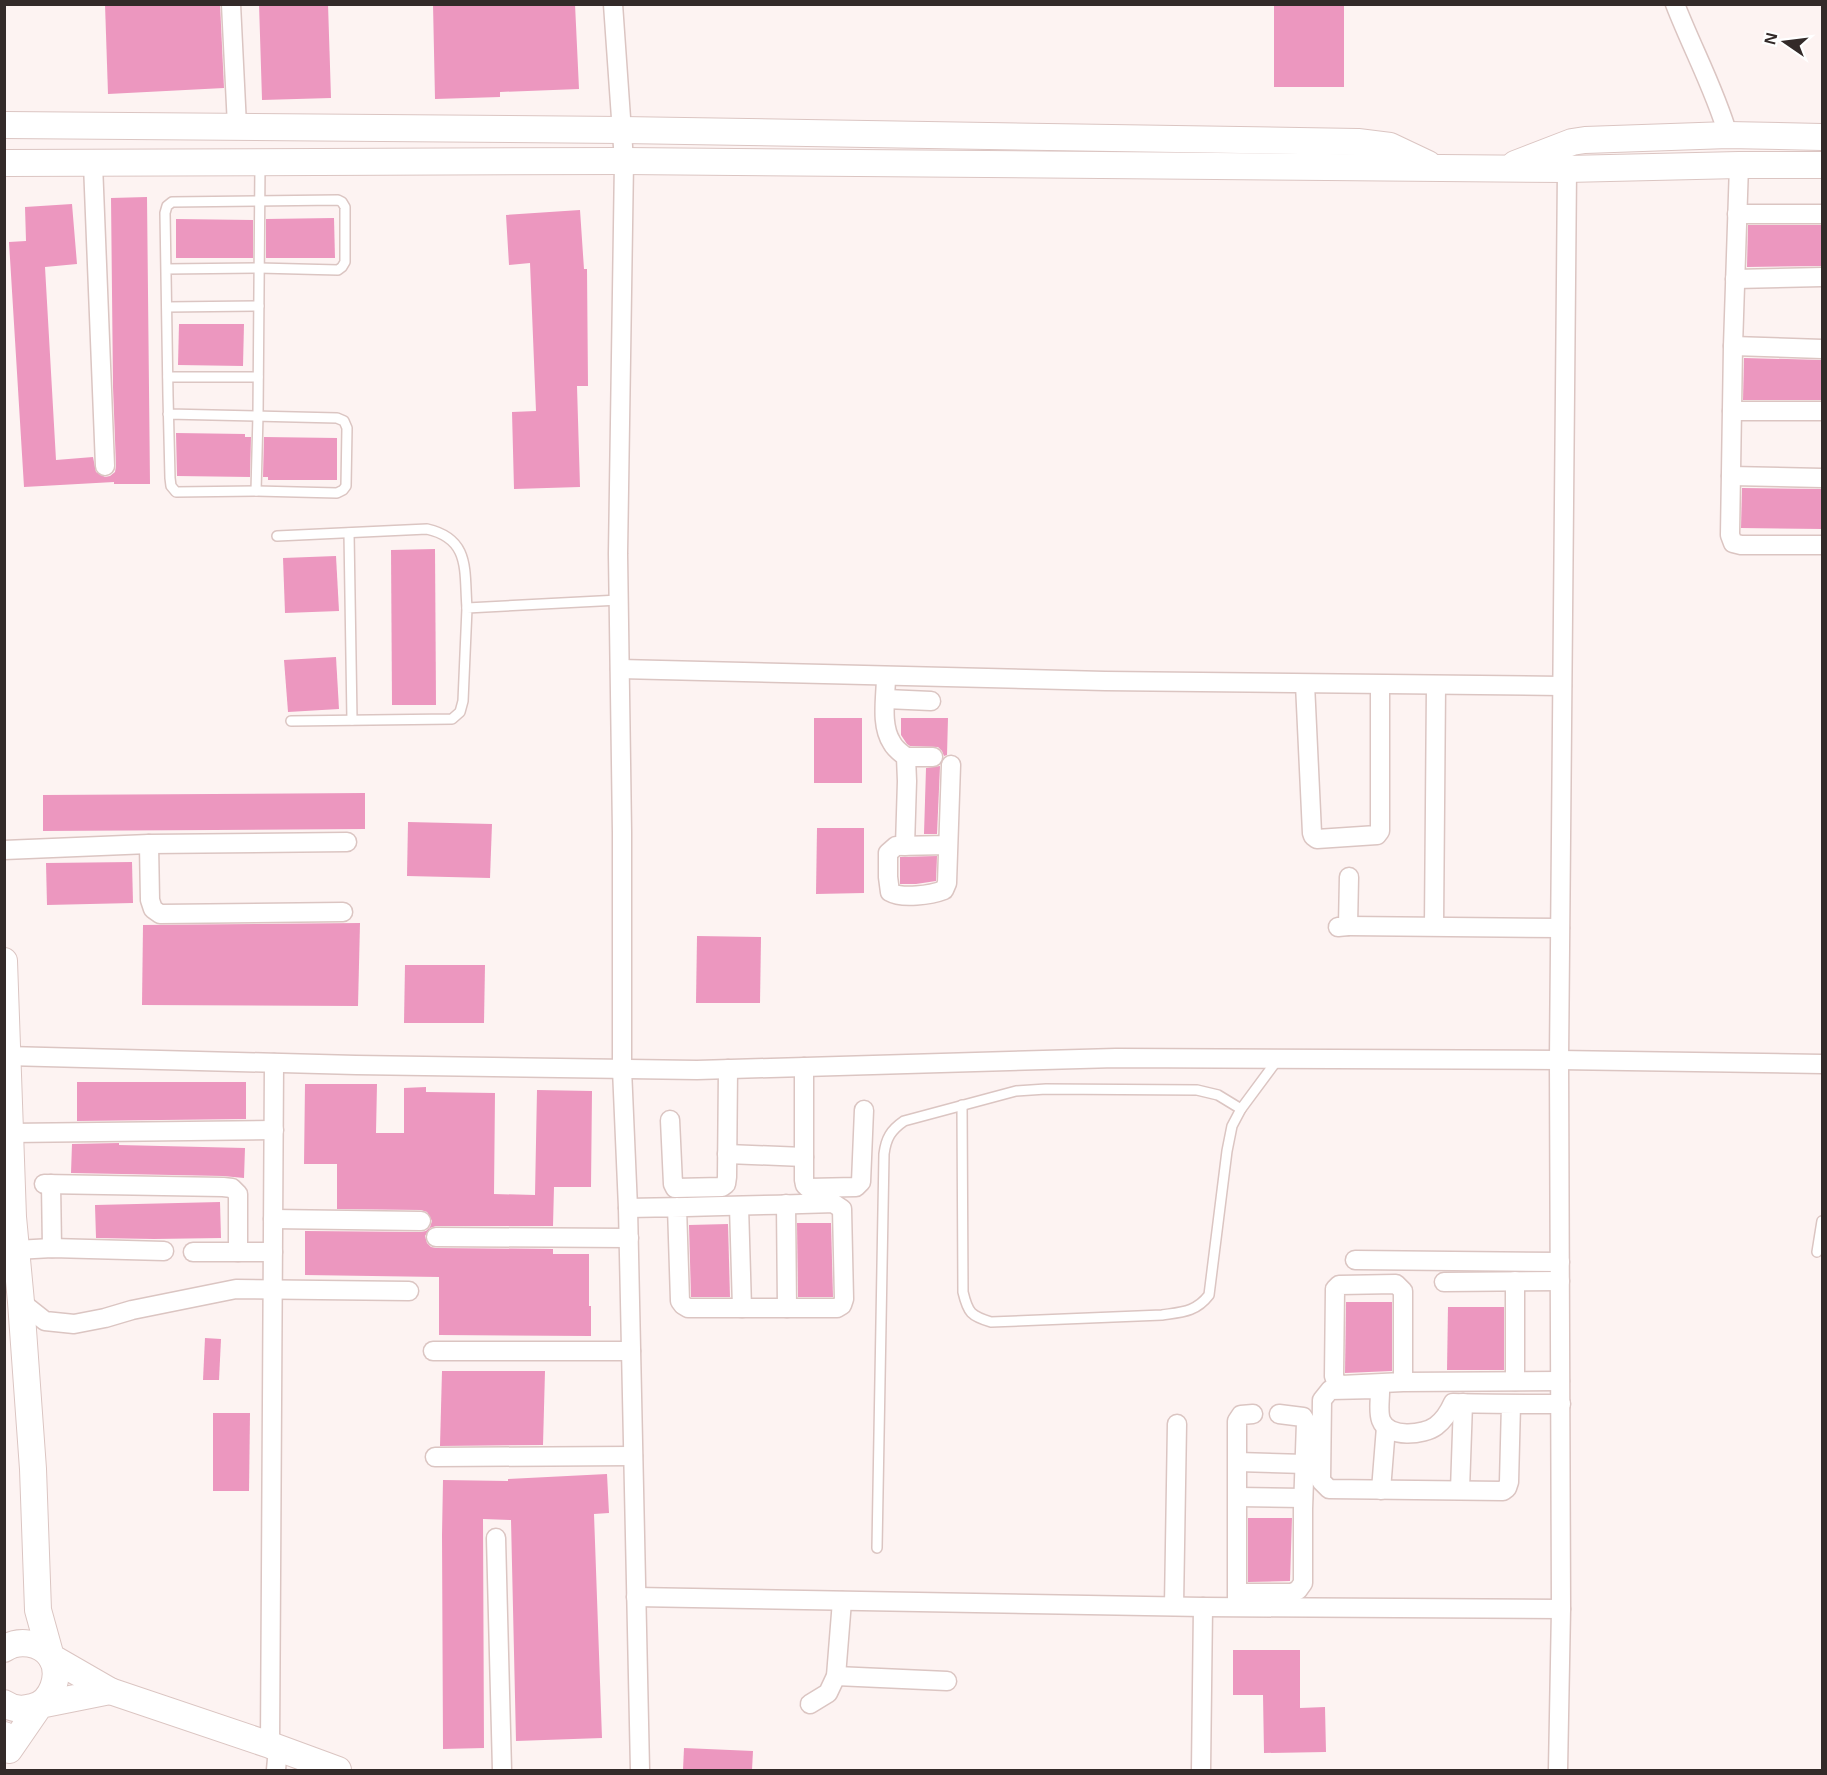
<svg xmlns="http://www.w3.org/2000/svg" width="1827" height="1775" viewBox="0 0 1827 1775" font-family="Arial,sans-serif">
	<style>
		.building { fill: #ec97bf }
		.lines { fill: none; stroke-linecap: round; stroke-linejoin: round }
		.lane-casing { stroke: #dbc5c2; stroke-width: 12 }
		.street-casing { stroke: #dbc5c2; stroke-width: 21 }
		.secondary-casing { stroke: #dbc5c2; stroke-width: 28 }
		.lane { stroke: #fff; stroke-width: 9 }
		.street { stroke: #fff; stroke-width: 18 }
		.secondary { stroke: #fff; stroke-width: 26 }
	</style>
	<rect width="100%" height="100%" fill="#fdf3f2"/>
	<g class="building">
		<polygon points="105,4 220,4 224,88 108,94"/>
		<polygon points="259,4 328,4 331,98 262,100"/>
		<polygon points="433,4 575,4 579,89 500,92 500,97 435,99"/>
		<rect x="1274" y="4" width="70" height="83"/>
		<polygon points="147,197 150,484 114,484 114,482 24,487 9,242 26,241 25,207 72,204 77,264 45,267 56,460 93,457 96,472 105,477 110,476 115,472 116,466 113,387 111,198"/>
		<polygon points="580,210 584,269 587,269 588,386 577,386 580,487 514,489 512,412 536,411 530,263 509,265 506,215"/>
		<polygon points="334,218 335,258 266,258 266,219"/>
		<polygon points="176,219 253,220 253,258 176,258"/>
		<polygon points="1748,225 1822,225 1822,266 1747,267"/>
		<polygon points="179,324 244,324 243,366 178,365"/>
		<polygon points="1744,358 1822,360 1822,400 1743,400"/>
		<polygon points="176,433 245,434 245,437 251,437 250,477 177,476"/>
		<polygon points="264,437 337,438 337,480 268,480 268,477 263,477"/>
		<polygon points="1742,488 1822,489 1822,529 1741,528"/>
		<polygon points="435,549 436,705 392,705 391,550"/>
		<polygon points="336,556 339,611 285,613 283,558"/>
		<polygon points="336,657 339,709 288,712 284,660"/>
		<rect x="814" y="718" width="48" height="65"/>
		<polygon points="901,718 948,718 947,755 944,756 942,751 938,747 910,746 907,744 901,735"/>
		<polygon points="940,766 937,834 924,834 926,768"/>
		<polygon points="365,793 365,829 43,831 43,795"/>
		<polygon points="408,822 492,824 490,878 407,876"/>
		<polygon points="817,828 864,828 864,893 816,894"/>
		<polygon points="937,856 936,881 916,884 900,884 900,857"/>
		<polygon points="132,862 133,903 47,905 46,863"/>
		<polygon points="360,923 358,1006 142,1005 143,925"/>
		<polygon points="697,936 761,937 760,1003 696,1003"/>
		<polygon points="405,965 485,965 484,1023 404,1023"/>
		<polygon points="77,1082 246,1082 246,1119 77,1121"/>
		<polygon points="305,1084 377,1084 376,1133 404,1133 404,1088 426,1087 426,1092 495,1093 494,1194 535,1195 537,1090 592,1091 591,1187 554,1187 553,1226 436,1226 430,1228 425,1236 427,1243 431,1247 436,1248 553,1249 553,1254 589,1254 589,1306 591,1306 591,1336 439,1335 439,1277 305,1275 305,1231 421,1232 426,1231 430,1227 432,1221 427,1212 421,1210 337,1209 337,1164 304,1164"/>
		<polygon points="119,1143 119,1145 245,1148 244,1178 223,1176 71,1173 72,1144"/>
		<polygon points="220,1202 221,1238 154,1239 96,1238 95,1205"/>
		<polygon points="797,1223 831,1223 833,1297 798,1297"/>
		<polygon points="728,1224 730,1297 691,1297 689,1225"/>
		<polygon points="1346,1302 1392,1302 1392,1371 1345,1373"/>
		<polygon points="1448,1307 1504,1307 1504,1370 1447,1370"/>
		<polygon points="205,1338 221,1339 219,1380 203,1380"/>
		<polygon points="442,1371 545,1371 543,1445 440,1446"/>
		<polygon points="213,1413 250,1413 249,1491 213,1491"/>
		<polygon points="607,1474 609,1513 594,1514 602,1738 516,1741 511,1520 483,1519 484,1748 443,1749 442,1535 443,1480 508,1481 508,1479"/>
		<polygon points="1248,1518 1292,1518 1290,1581 1248,1582"/>
		<polygon points="1233,1650 1300,1650 1300,1708 1325,1707 1326,1752 1264,1753 1263,1695 1233,1695"/>
		<polygon points="684,1748 753,1751 752,1770 683,1770"/>
	</g>
	<g class="lines">
		<g class="lane-casing">
			<g id="lane">
				<polyline points="166,269 259,268 338,270 342,267 345,262 345,207 342,202 338,200 172,202 167,206 165,213 168,396 170,478 171,486 176,492 256,491 337,493 343,490 346,486 347,428 344,421 337,418 168,414"/>
				<polyline points="167,307 259,306"/>
				<polyline points="168,377 258,377"/>
				<polyline points="256,491 258,415 260,164"/>
				<polyline points="349,533 352,720"/>
				<path d="M277 536 427 529C471 539 464 571 467 608"/>
				<polyline points="291,721 452,719 460,712 463,701 467,608 619,600"/>
				<path d="M962 1105 963 1292C968 1313 971 1316 991 1322L1162 1315C1182 1312 1196 1312 1209 1295L1227 1151 1232 1126 1241 1109 1278 1059"/>
				<polyline points="1817,1252 1822,1221"/>
				<path d="M877 1548 884 1154C886 1138 891 1130 904 1121L1016 1091 1046 1089 1197 1090 1218 1095 1241 1109"/>
			</g>
		</g>
		<g class="street-casing">
			<g id="street">
				<polyline points="231,4 237,126"/>
				<polyline points="613,4 624,161 618,554 622,832 622,1069 628,1208 640,1770"/>
				<path d="M1675 4C1692 48 1715 90 1728 135"/>
				<polyline points="93,164 105,466"/>
				<polyline points="1739,165 1733,346 1730,535 1733,543 1741,545 1822,545"/>
				<polyline points="1737,214 1822,214"/>
				<polyline points="1735,279 1822,277"/>
				<polyline points="1733,346 1822,349"/>
				<polyline points="1732,411 1822,411"/>
				<polyline points="1731,476 1822,478"/>
				<polyline points="620,669 1105,681 1562,686"/>
				<path d="M886 676C886 697 880 725 892 743 895 749 901 753 906 757L907 781 905 846"/>
				<polyline points="1305,684 1312,833 1313,836 1317,839 1377,835 1380,831 1380,685"/>
				<polyline points="886,699 931,701"/>
				<polyline points="906,757 933,757"/>
				<polyline points="149,844 150,900 153,909 160,914 343,912"/>
				<path d="M948 845 896 846 888 853V877L890 892C902 899 931 895 944 890L947 883 951 765"/>
				<polyline points="4,850 149,844 347,842"/>
				<polyline points="1348,926 1560,928"/>
				<polyline points="1434,926 1436,686"/>
				<polyline points="1338,927 1348,926 1349,877"/>
				<polyline points="7,1056 356,1065 697,1070 1116,1058 1559,1060 1822,1064"/>
				<polyline points="804,1067 804,1180 805,1185 808,1188 856,1187 861,1182 864,1110"/>
				<polyline points="670,1120 673,1184 675,1188 722,1187 726,1184 727,1177 728,1069"/>
				<polyline points="9,1133 274,1130"/>
				<polyline points="727,1154 804,1157"/>
				<polyline points="44,1184 223,1187 232,1188 238,1194 238,1252"/>
				<polyline points="51,1184 52,1248"/>
				<polyline points="786,1204 787,1308"/>
				<polyline points="739,1206 742,1308"/>
				<path d="M628 1208C696 1207 764 1205 833 1203L842 1209 844 1299 842 1305 837 1308H688L683 1305 680 1301 677 1207"/>
				<polyline points="273,1219 421,1221"/>
				<polyline points="436,1237 629,1238"/>
				<polyline points="16,1250 52,1248 164,1251"/>
				<polyline points="193,1252 273,1252"/>
				<polyline points="1355,1260 1560,1262"/>
				<polyline points="1515,1281 1515,1381"/>
				<polyline points="1444,1282 1560,1281"/>
				<polyline points="21,1302 45,1321 74,1324 105,1318 132,1310 236,1289 409,1291"/>
				<polyline points="433,1351 631,1351"/>
				<polyline points="1403,1382 1403,1291 1396,1284 1339,1285 1335,1289 1334,1376 1336,1382 1341,1385 1403,1382 1560,1381"/>
				<path d="M1511 1404 1509 1482 1507 1488 1503 1491 1329 1489 1321 1481 1322 1400 1330 1390 1376 1389 1380 1392C1380 1401 1378 1412 1381 1420 1388 1439 1424 1435 1436 1426 1444 1420 1449 1412 1453 1403 1489 1404 1525 1404 1561 1404"/>
				<polyline points="435,1457 633,1456"/>
				<polyline points="1238,1462 1305,1464"/>
				<polyline points="1381,1490 1386,1427"/>
				<polyline points="1460,1490 1463,1403"/>
				<polyline points="1238,1497 1303,1498"/>
				<polyline points="496,1538 502,1770"/>
				<polyline points="1238,1593 1292,1593 1298,1590 1303,1583 1303,1509 1306,1422 1303,1417 1279,1414"/>
				<polyline points="636,1597 1203,1607 1561,1609"/>
				<polyline points="1237,1605 1237,1421 1241,1415 1253,1414"/>
				<polyline points="1174,1606 1177,1424"/>
				<polyline points="836,1676 947,1681"/>
				<polyline points="810,1704 828,1693 836,1676 842,1601"/>
				<polyline points="270,1745 274,1063"/>
				<polyline points="276,1770 278,1748"/>
				<polyline points="1201,1770 1203,1607"/>
				<polyline points="1558,1770 1561,1609 1559,1060 1567,169"/>
			</g>
		</g>
		<g class="secondary-casing">
			<g id="secondary">
				<polyline points="4,125 622,130 1358,142 1390,146 1428,164"/>
				<polyline points="4,163 624,161 1567,169 1739,165 1822,165"/>
				<polyline points="1515,164 1572,142 1585,140 1728,135 1822,137"/>
				<polyline points="4,961 13,1217 21,1302 33,1469 38,1610 51,1657 110,1691 40,1705 9,1750 4,1735"/>
				<path d="M4 1649C18 1639 41 1642 51 1657 62 1675 52 1703 32 1707 22 1710 12 1709 4 1703"/>
				<polyline points="110,1691 270,1745 338,1770"/>
			</g>
		</g>
		<use href="#lane" class="lane"/>
		<use href="#street" class="street"/>
		<use href="#secondary" class="secondary"/>
	</g>
	<rect width="1827" height="1775" fill="none" stroke="#332a29" stroke-width="12"/>
	<g transform="translate(1785 42) rotate(284)" stroke="#ffffff" stroke-width="4.5" paint-order="stroke">
	<path d="M0-4.5L10 22L0 15L-10 22Z" fill="#332a29"/>
	<text y="-9" font-size="16" font-weight="bold" text-anchor="middle" fill="#332a29">N</text>
	</g>
</svg>
